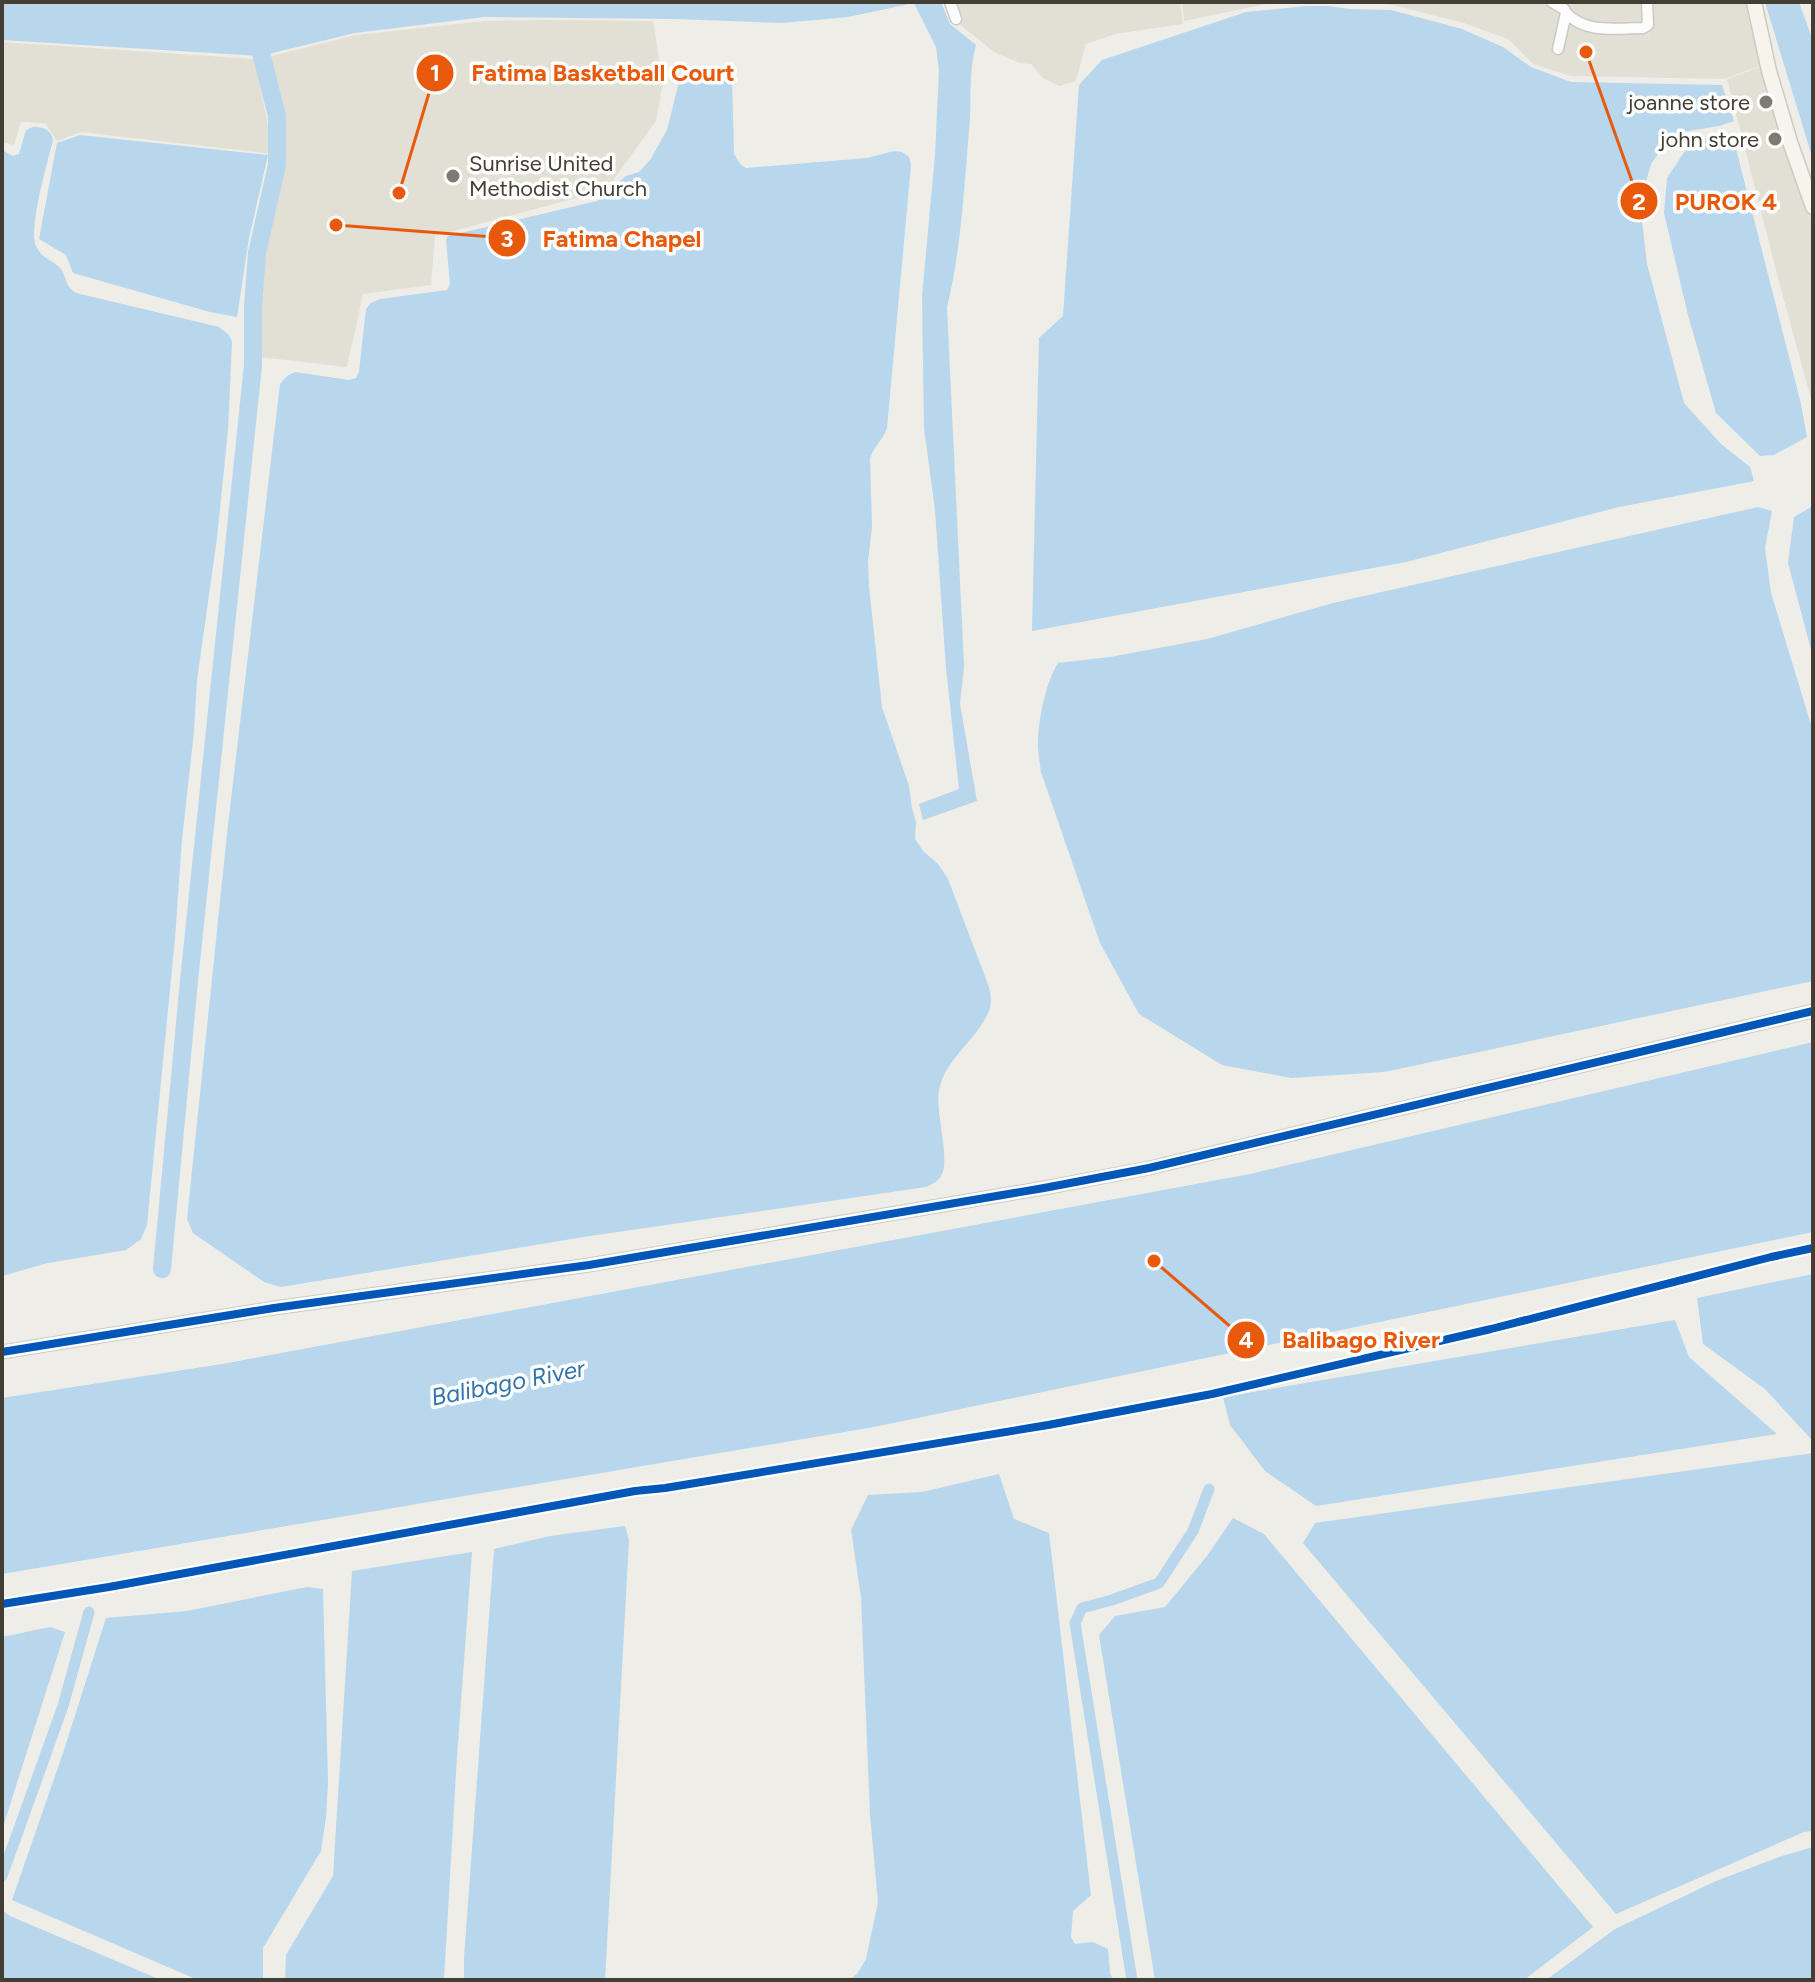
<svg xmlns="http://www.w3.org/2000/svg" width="1815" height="1982" viewBox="0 0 1815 1982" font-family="Figtree,sans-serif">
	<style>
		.residential { fill: #e2dfd5 }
		.water { fill: #b8d6ec }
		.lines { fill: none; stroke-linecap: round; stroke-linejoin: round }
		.canal { stroke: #b8d6ec; stroke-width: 11 }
		.river { stroke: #b8d6ec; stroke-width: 18 }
		.minor-casing { stroke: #cccac5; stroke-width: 13 }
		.tertiary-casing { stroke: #cccac5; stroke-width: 15 }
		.secondary-casing { stroke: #cdcabf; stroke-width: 17 }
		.minor { stroke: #fcfcfc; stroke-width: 10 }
		.tertiary { stroke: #fcfcfc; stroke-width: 12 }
		.secondary { stroke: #f6f4ed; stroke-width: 14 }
		.cycleway-casing { stroke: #fff; stroke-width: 13 }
		.cycleway { stroke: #0057b8; stroke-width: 8 }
		.poi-dot { fill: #7f7b73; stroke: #fff; stroke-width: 3 }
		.labels { text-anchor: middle; stroke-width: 7; stroke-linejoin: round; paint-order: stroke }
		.poi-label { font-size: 22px; fill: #433e34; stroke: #fff; text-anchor: end }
		.water-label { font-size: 24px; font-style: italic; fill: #3175ac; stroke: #fff }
		.leader { fill: none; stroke: #e8590c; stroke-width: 3 }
		.callout-dot { fill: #e8590c; stroke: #fff; stroke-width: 3 }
		.mark-label { font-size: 24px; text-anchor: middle; font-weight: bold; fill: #fff }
		.callout-label { font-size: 24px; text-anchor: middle; font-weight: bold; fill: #e8590c; stroke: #fff; stroke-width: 7; stroke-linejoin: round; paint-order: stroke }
	</style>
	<rect width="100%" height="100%" fill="#eeede8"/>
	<g class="residential">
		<polygon points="947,2 1180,2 1183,24 1115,34 1086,44 1076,81 1059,86 1043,78 1031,64 1020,63 994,52 953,19"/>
		<polygon points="1182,2 1275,2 1184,21"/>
		<polygon points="1364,2 1643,2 1650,41 1647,2 1747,2 1763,65 1724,79 1571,76 1533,64 1508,39 1464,23 1392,5"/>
		<polygon points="548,20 653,21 663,83 656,121 606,190 435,236 431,285 363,294 347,367 260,357 262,273 268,240 272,205 280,165 280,114 264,58 356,35 484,21"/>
		<polygon points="2,42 254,59 274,154 81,132 57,141 45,123 21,122 14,145 2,142"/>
		<polygon points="1763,66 1783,145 1813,224 1813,406 1782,293 1727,79"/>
	</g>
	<g class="water">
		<path d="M2 2H941L950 24 976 45C968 73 972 102 969 131 964 189 961 250 947 307L964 666 960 704 977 801 923 820 919 804 959 789 946 668 935 510 924 428 922 296 935 155 939 70 936 47 914 3 848 17 782 23 676 19 484 17 355 33 260 56 2 40Z"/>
		<polygon points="1765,2 1799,2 1813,41 1813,160"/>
		<polygon points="1307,6 1329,6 1349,9 1391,10 1462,29 1503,47 1531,67 1571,82 1722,85 1734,121 1719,126 1683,132 1664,145 1651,164 1640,203 1647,264 1684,403 1721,444 1750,467 1754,481 1619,507 1406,562 1032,631 1039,338 1063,316 1079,85 1102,60 1246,12"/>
		<path d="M720 68 727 71 732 80 734 154 741 165 746 168 867 158 894 151 902 152 909 157 911 165 887 428C883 440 873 447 870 459L872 527 868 561 869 587 882 707 909 786 912 808 916 822 915 839 923 851 938 864 948 879 989 987C991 995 992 1003 989 1011 977 1040 945 1059 939 1090 935 1113 951 1160 941 1176 938 1182 932 1184 926 1187L590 1236 281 1287 264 1282 193 1233 187 1219 228 825 280 384 287 376 295 372 349 380 356 378 359 372 366 309 371 303 380 299 447 290 450 284 446 240 448 236 597 201 612 193 620 181 626 176 639 172 650 160 667 130 680 78 685 74Z"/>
		<path d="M33 127C43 127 51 129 53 140 48 161 28 228 36 246 42 259 51 259 59 267 68 276 62 283 76 293L219 327 229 335 232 342 228 430 217 538 197 680 194 731 182 839 175 938 147 1225 141 1239 126 1250 48 1263 2 1276V150L13 156 19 154 26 130Z"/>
		<polygon points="1732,133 1801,404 1807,437 1774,455 1760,456 1716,413 1688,315 1664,213 1667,178 1687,148 1702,139"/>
		<polygon points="80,135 268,155 249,238 237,317 210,312 73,273 66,255 39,239 57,143"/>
		<polygon points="1813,506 1813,657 1788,563 1794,517"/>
		<path d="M1758 507 1772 511 1765 548 1771 593 1813 731V981L1384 1072 1291 1078 1222 1065 1139 1014 1100 943 1041 772C1040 763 1038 754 1038 746 1038 721 1045 684 1058 663L1110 657 1207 639 1333 603Z"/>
		<polygon points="1813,1042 1813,1232 874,1427 2,1574 2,1398 222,1364 1250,1174"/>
		<polygon points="1813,1274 1813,1438 1810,1438 1765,1389 1703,1344 1697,1298"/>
		<polygon points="1675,1320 1689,1357 1777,1434 1316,1506 1265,1471 1230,1425 1223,1397"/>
		<polygon points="1813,1453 1813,1831 1804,1832 1616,1914 1303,1543 1315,1523"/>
		<polygon points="999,1474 1014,1519 1049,1533 1091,1895 1073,1911 1071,1937 1075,1944 1093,1942 1108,1949 1110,1973 1113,1980 849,1980 857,1974 866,1959 878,1902 870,1815 861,1597 851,1530 868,1495 922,1492"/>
		<polygon points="1233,1518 1264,1534 1593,1927 1524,1980 1155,1980 1099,1635 1115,1616 1165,1607 1207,1556"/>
		<polygon points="625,1526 629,1540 605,1980 464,1980 464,1958 494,1549 550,1536"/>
		<polygon points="472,1552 457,1756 444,1980 285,1980 286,1955 333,1876 352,1571"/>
		<polygon points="307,1587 323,1589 328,1782 326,1817 321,1851 263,1948 263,1980 198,1980 12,1900 64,1750 106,1618 187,1611"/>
		<polygon points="50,1627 65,1632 2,1830 2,1637"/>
		<polygon points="1813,1847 1813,1980 1546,1980 1615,1929 1716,1881 1782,1856"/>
		<polygon points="2,1910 10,1916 161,1980 3,1980"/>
	</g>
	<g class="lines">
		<g class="canal">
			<polyline points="2,1876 63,1706 89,1612"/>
			<polyline points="1132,1980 1075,1623 1082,1608 1112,1600 1159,1583 1193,1531 1209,1489"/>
		</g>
		<polyline class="river" points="162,1269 189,981 253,365 253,306 257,253 277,165 277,116 248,2"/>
		<g class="minor-casing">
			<g id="minor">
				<polyline points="950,2 956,19"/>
				<polyline points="1552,2 1564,9 1566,13 1558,49"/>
				<path d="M1566 13C1586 34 1616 28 1643 28L1648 25 1647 2"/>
				<polyline points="2,1604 109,1587 635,1491 665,1488 1048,1425 1212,1394 1491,1329 1771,1257 1813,1248"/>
			</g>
		</g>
		<g class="tertiary-casing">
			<polyline id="tertiary" points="2,1352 274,1308 589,1265 1044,1188 1149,1168 1813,1011"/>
		</g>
		<g class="secondary-casing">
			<polyline id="secondary" points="1754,2 1769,71 1790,142 1813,207"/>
		</g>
		<use href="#minor" class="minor"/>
		<use href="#tertiary" class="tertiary"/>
		<use href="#secondary" class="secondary"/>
		<g class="cycleway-casing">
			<g id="cycleway">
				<polyline points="2,1352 274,1308 589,1265 1044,1188 1149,1168 1813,1011"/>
				<polyline points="2,1604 109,1587 635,1491 665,1488 1048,1425 1212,1394 1491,1329 1771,1257 1813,1248"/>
			</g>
		</g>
		<use href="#cycleway" class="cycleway"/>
	</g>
	<g class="poi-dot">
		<circle cx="1766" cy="102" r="8"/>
		<circle cx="1775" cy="139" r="8"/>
		<circle cx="453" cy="176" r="8"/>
	</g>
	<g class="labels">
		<g class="poi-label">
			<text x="1750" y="110">joanne store</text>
			<text x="1759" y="147">john store</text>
			<text x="469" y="171" text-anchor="start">Sunrise United<tspan x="469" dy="25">Methodist Church</tspan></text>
		</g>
		<g class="water-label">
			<text transform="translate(508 1383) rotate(-11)" y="8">Balibago River</text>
		</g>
	</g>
	<path class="leader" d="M399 193L435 73M1586 52L1639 201M336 225L507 238M1154 1261L1246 1340"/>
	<g class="callout-dot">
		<circle cx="399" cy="193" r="8"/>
		<circle cx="1586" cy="52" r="8"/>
		<circle cx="336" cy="225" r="8"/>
		<circle cx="1154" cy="1261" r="8"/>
		<circle cx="435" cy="73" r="20"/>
		<circle cx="1639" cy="201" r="20"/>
		<circle cx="507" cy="238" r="20"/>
		<circle cx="1246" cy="1340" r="20"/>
	</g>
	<g class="mark-label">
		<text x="435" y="81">1</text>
		<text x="1639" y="210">2</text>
		<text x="507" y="247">3</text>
		<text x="1246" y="1348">4</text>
	</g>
	<g class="callout-label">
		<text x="603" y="81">Fatima Basketball Court</text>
		<text x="1726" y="210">PUROK 4</text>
		<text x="622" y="247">Fatima Chapel</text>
		<text x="1361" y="1348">Balibago River</text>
	</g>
	<rect width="1815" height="1982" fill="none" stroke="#433e34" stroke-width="8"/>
</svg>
